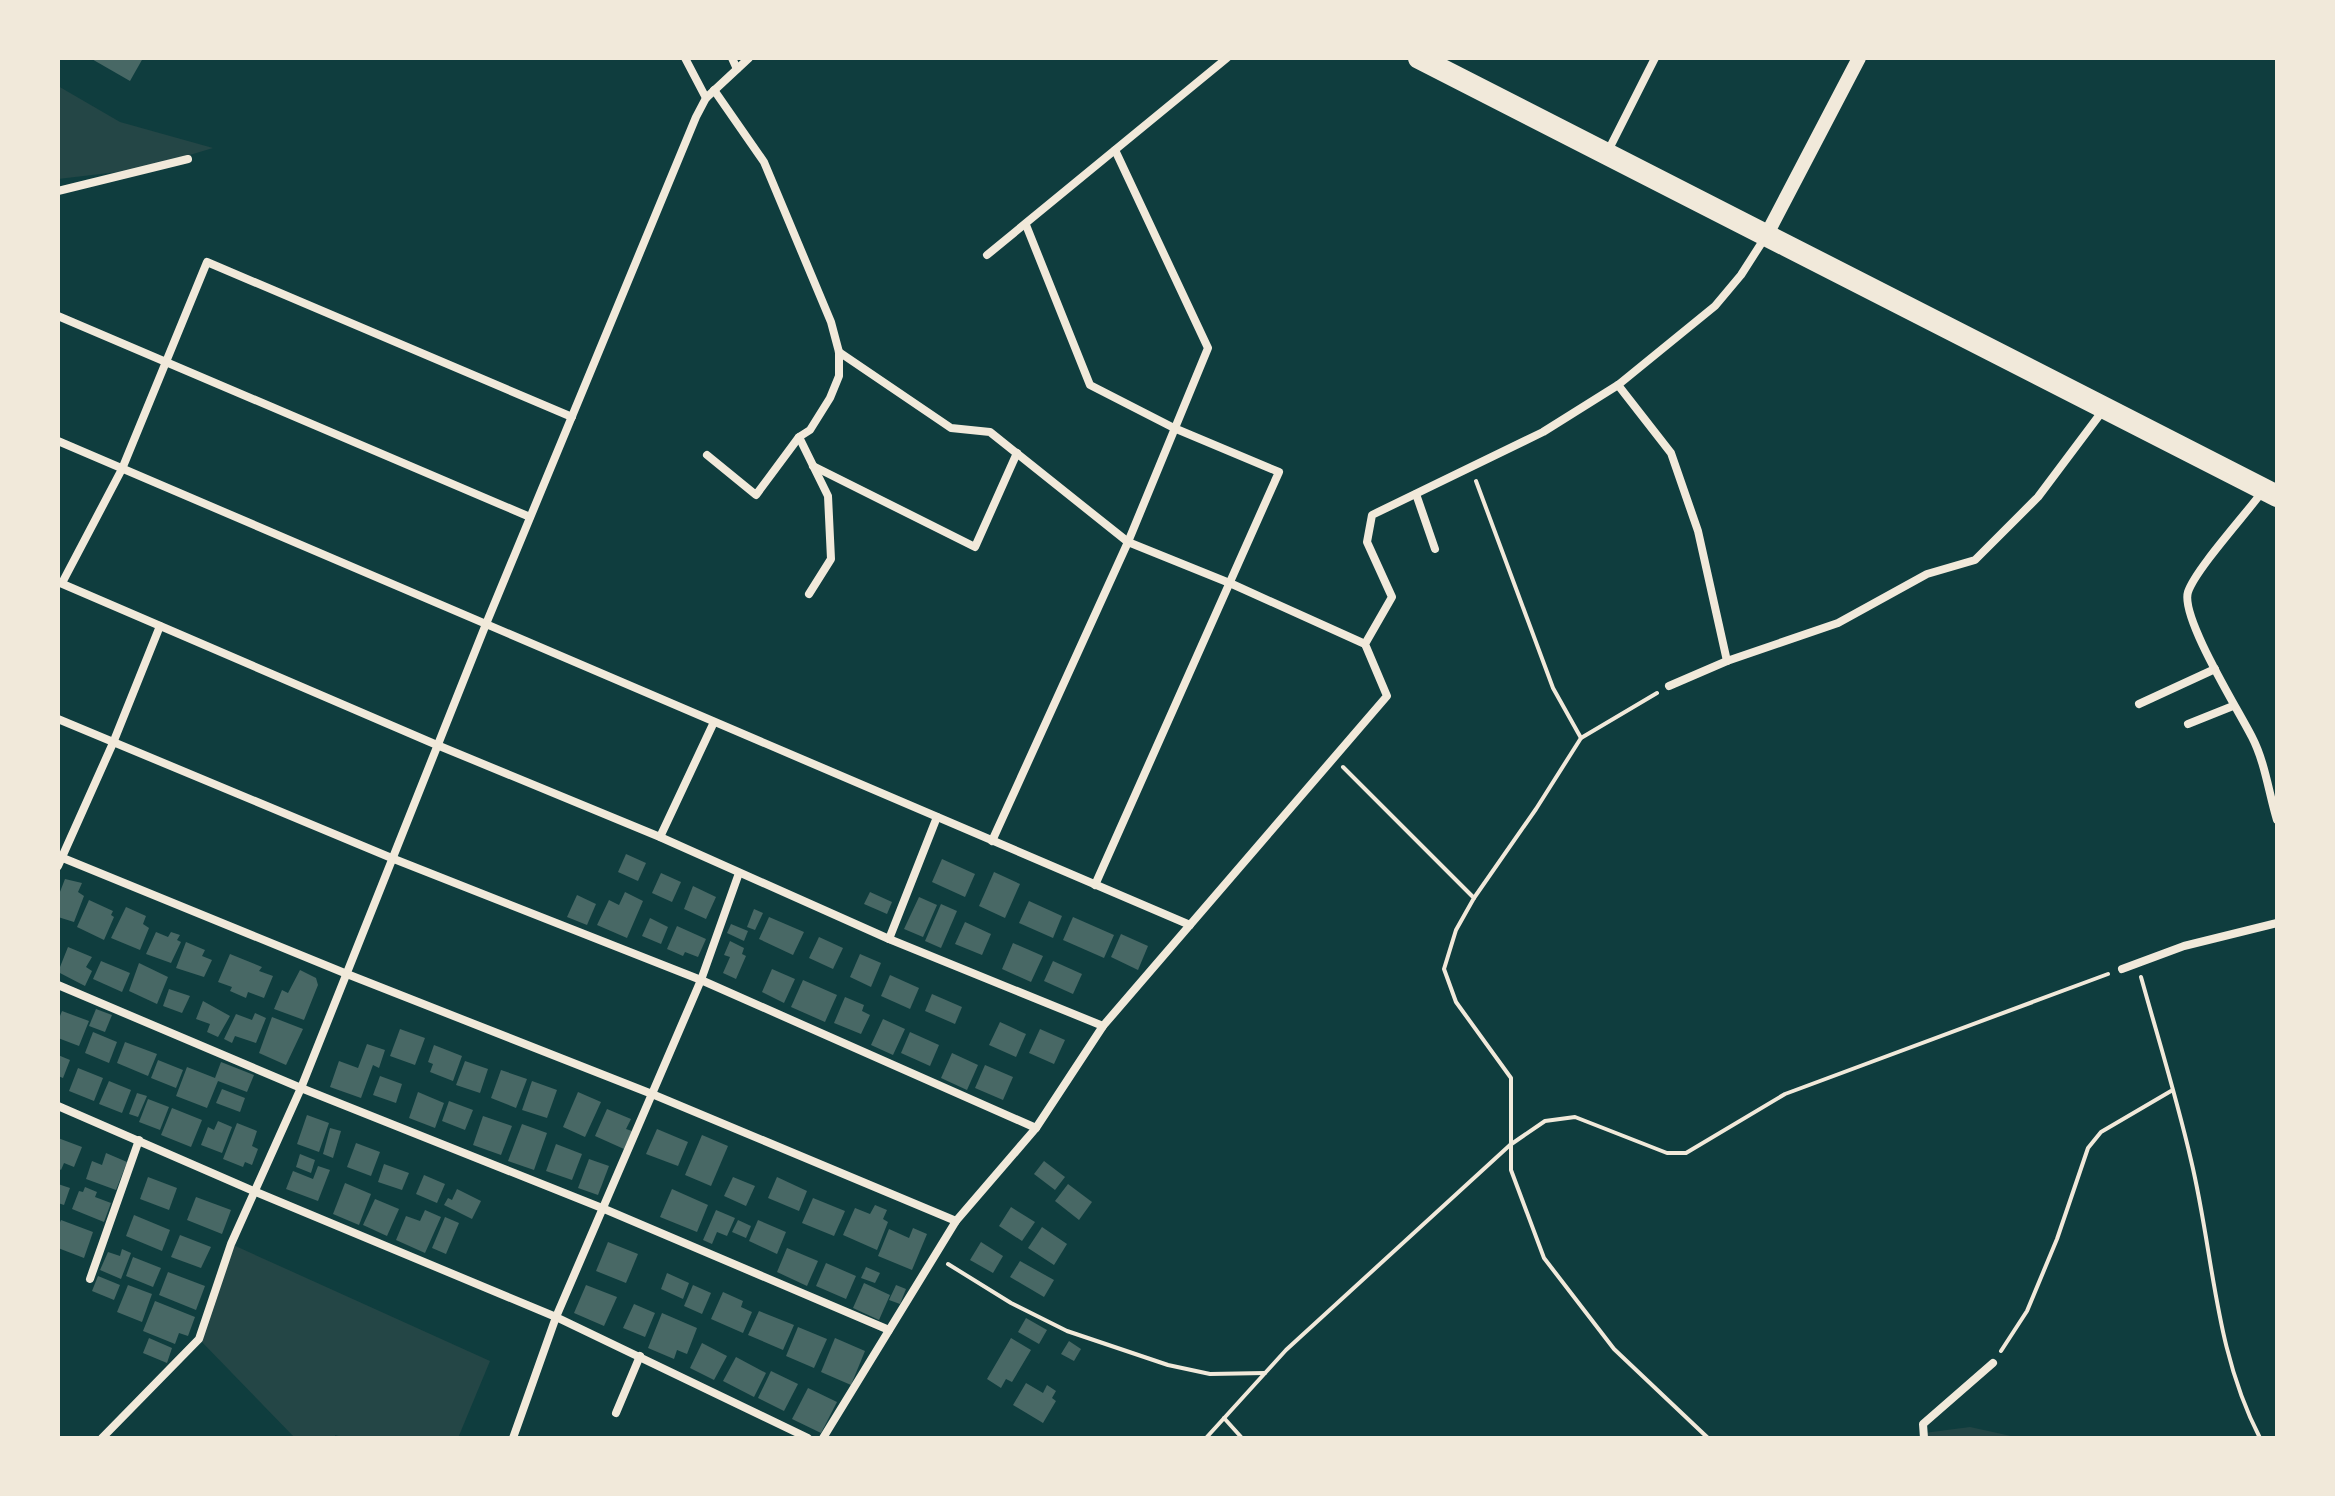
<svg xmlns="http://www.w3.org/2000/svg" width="2335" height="1496" viewBox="0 0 2335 1496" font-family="Jost,sans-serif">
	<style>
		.green { fill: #244646 }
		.building { fill: #486865 }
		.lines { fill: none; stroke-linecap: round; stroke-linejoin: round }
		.path { stroke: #f1e9da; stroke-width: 4 }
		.minor { stroke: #f1e9da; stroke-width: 8 }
		.tertiary { stroke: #f1e9da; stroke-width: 14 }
		.trunk { stroke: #f1e9da; stroke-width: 22 }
	</style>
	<rect width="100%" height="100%" fill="#0f3d3e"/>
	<g class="green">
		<polygon points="58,86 120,122 213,148 143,169 58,179"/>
		<polygon points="231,1244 490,1361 458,1438 345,1438 335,1435 335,1438 295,1438 199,1339"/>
		<polygon points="1970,1427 2020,1438 1919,1438 1924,1433"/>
	</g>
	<g class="building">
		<polygon points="90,58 143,58 130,81"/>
		<polygon points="626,854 646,863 638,881 618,872"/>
		<polygon points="942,859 975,874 965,897 932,882"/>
		<polygon points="994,872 1020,884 1005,918 979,906"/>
		<polygon points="661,873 681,882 672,902 652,893"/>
		<polygon points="65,879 82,883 78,892 84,896 74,922 58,917 58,897"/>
		<polygon points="693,886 716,897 706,919 684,909"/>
		<polygon points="625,892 643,901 627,938 597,925 609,900 619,905"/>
		<polygon points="870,892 892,902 887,914 864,904"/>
		<polygon points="577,895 596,904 587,925 567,917"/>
		<polygon points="919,897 937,905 923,937 904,929"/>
		<polygon points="89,900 113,911 111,915 114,917 104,940 77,927"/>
		<polygon points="1029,901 1062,916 1053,938 1019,923"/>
		<polygon points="941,904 957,911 941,948 925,941"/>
		<polygon points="126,907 146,916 143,924 149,928 140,950 111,938"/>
		<polygon points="754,909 763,913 755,930 747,927"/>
		<polygon points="769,917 804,932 793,955 759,939"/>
		<polygon points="1073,917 1114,935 1104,958 1063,940"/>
		<polygon points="650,918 668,927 661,944 642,936"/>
		<polygon points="965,922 991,934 982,955 955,944"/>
		<polygon points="731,924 748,931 744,941 727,933"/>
		<polygon points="677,926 706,939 698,957 685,952 683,956 667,949"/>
		<polygon points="156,932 168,937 171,932 180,935 177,940 181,942 171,963 146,954"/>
		<polygon points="1121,934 1148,946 1138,970 1111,957"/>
		<polygon points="819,937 843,948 833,969 809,958"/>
		<polygon points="730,941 744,948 742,954 746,956 736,979 723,973 730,957 724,955"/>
		<polygon points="186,942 205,950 202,956 212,960 204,977 176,968"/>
		<polygon points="1013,943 1043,956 1031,982 1002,969"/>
		<polygon points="68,947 92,957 86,967 92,971 85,986 58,972"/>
		<polygon points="230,954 262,967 259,971 273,976 264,998 248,992 246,998 230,991 232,987 218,982"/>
		<polygon points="860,954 881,963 871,987 850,977"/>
		<polygon points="101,961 130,973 122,992 93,979"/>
		<polygon points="1053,961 1082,974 1073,994 1044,981"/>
		<polygon points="139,963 168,977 157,1004 129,991"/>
		<polygon points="772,969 795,979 784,1003 762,992"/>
		<polygon points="300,970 316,978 318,985 304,1020 274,1009 282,990 288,993"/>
		<polygon points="890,975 919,988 910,1009 881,996"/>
		<polygon points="803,980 837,995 825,1022 791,1007"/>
		<polygon points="169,989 190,996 182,1013 163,1006"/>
		<polygon points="932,994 962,1007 955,1024 925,1011"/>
		<polygon points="845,997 864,1005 862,1011 870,1015 861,1034 834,1023"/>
		<polygon points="203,1001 230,1016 218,1037 207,1032 210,1024 196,1019"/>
		<polygon points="96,1009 112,1015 105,1032 89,1026"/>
		<polygon points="62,1011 89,1021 79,1046 58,1038 58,1021"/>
		<polygon points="255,1013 266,1018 256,1043 235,1036 232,1043 224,1039 236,1014 252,1020"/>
		<polygon points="272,1017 303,1029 286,1065 259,1053"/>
		<polygon points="883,1019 905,1029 893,1055 871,1045"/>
		<polygon points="1000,1022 1026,1034 1016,1057 989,1045"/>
		<polygon points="400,1029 425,1038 415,1065 390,1056"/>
		<polygon points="1040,1029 1065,1040 1054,1064 1029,1053"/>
		<polygon points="93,1032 117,1042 109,1063 85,1053"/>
		<polygon points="910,1032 939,1045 930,1066 901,1053"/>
		<polygon points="125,1042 157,1054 148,1076 117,1063"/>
		<polygon points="367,1044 385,1050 379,1068 373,1065 361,1098 330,1087 339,1061 358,1068"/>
		<polygon points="434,1045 462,1056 453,1081 430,1072 433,1064 428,1062"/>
		<polygon points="952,1053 978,1065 967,1090 941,1078"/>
		<polygon points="58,1055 70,1060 63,1078 58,1076"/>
		<polygon points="158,1060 183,1070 176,1088 151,1078"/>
		<polygon points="465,1061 488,1069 480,1093 456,1085"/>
		<polygon points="221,1062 254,1075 247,1092 218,1081 207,1108 176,1096 187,1067 215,1078"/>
		<polygon points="985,1065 1013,1077 1003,1100 975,1088"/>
		<polygon points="78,1068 103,1078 94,1101 69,1091"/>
		<polygon points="501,1070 527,1079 516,1108 491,1098"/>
		<polygon points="380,1076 402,1084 396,1103 373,1095"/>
		<polygon points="109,1081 131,1090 122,1113 99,1104"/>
		<polygon points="532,1081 557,1090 547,1118 522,1110"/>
		<polygon points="222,1089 245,1098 240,1112 216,1103"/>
		<polygon points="418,1092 444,1103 435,1128 409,1118"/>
		<polygon points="578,1092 601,1102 585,1137 563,1127"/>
		<polygon points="137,1093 147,1096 138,1117 129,1114"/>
		<polygon points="148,1099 169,1107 160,1130 139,1122"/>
		<polygon points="449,1101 473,1110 465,1130 442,1121"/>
		<polygon points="172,1108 202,1120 191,1147 161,1135"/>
		<polygon points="607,1109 631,1119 626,1129 632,1131 624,1149 595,1136"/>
		<polygon points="307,1115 329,1123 319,1152 297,1144"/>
		<polygon points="483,1116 512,1126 501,1155 473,1145"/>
		<polygon points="218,1121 232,1127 222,1153 201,1145 208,1127 214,1130"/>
		<polygon points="237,1123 257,1131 252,1146 258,1149 252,1165 245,1162 243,1167 223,1159"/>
		<polygon points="522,1124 547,1133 534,1170 508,1161"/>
		<polygon points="330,1128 341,1131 333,1158 323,1154"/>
		<polygon points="657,1129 688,1142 678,1166 646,1154"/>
		<polygon points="702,1135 728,1146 711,1186 685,1175"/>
		<polygon points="58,1138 82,1147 74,1167 64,1163 61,1170 58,1168"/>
		<polygon points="356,1143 380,1152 371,1176 347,1167"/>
		<polygon points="556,1144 582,1154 572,1180 546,1171"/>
		<polygon points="106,1153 127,1162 116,1190 86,1179 92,1161 102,1165"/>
		<polygon points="300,1154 315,1160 311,1173 296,1167"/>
		<polygon points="589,1159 609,1166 598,1195 578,1188"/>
		<polygon points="1044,1161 1065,1177 1055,1190 1034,1174"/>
		<polygon points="384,1164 409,1173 402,1190 378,1182"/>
		<polygon points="318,1166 330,1170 318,1201 286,1189 293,1171 313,1179"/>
		<polygon points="424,1175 445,1184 437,1203 416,1194"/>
		<polygon points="148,1177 177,1188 169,1210 140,1199"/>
		<polygon points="733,1177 755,1186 746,1206 724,1196"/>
		<polygon points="777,1177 807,1191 799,1211 768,1198"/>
		<polygon points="345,1183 371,1194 359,1225 333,1214"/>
		<polygon points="58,1184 70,1188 64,1205 58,1203"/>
		<polygon points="1068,1184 1092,1202 1079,1220 1055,1201"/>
		<polygon points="85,1187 97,1192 95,1197 111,1203 104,1222 72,1209 79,1191 83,1192"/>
		<polygon points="457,1189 481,1201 472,1219 444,1205 448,1198 452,1200"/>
		<polygon points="672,1189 708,1205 697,1232 660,1217"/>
		<polygon points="196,1197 231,1210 222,1234 187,1220"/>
		<polygon points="813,1198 845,1211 834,1236 802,1223"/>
		<polygon points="375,1199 399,1209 387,1236 363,1225"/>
		<polygon points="875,1205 887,1210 883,1219 888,1222 877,1250 843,1235 855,1208 870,1214"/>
		<polygon points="1011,1207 1035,1222 1022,1241 999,1226"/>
		<polygon points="425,1210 441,1217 425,1253 396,1240 406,1216 420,1221"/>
		<polygon points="716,1210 735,1218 727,1236 717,1232 712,1244 703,1240"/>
		<polygon points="134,1215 170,1230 162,1251 126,1236"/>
		<polygon points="445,1217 459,1223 446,1254 432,1248"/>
		<polygon points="61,1220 93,1232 84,1258 58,1248 58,1227"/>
		<polygon points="738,1220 751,1226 746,1238 732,1232"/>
		<polygon points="758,1220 786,1232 777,1254 749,1241"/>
		<polygon points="1042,1227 1067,1244 1054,1265 1028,1248"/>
		<polygon points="913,1228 927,1234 912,1270 878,1256 889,1229 909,1238"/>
		<polygon points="180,1235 211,1247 201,1268 171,1257"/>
		<polygon points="608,1242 638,1254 626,1283 596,1271"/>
		<polygon points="981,1242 1003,1256 993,1273 970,1260"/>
		<polygon points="787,1248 818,1261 807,1286 777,1272"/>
		<polygon points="122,1249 131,1253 121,1279 100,1270 108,1252 120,1256"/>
		<polygon points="133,1257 161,1268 153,1287 126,1276"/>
		<polygon points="1020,1261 1054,1280 1044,1297 1010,1277"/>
		<polygon points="826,1263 856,1276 846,1299 816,1286"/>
		<polygon points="866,1267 880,1273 875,1283 861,1278"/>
		<polygon points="168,1272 205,1286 196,1310 159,1295"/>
		<polygon points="667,1273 689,1283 683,1299 661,1289"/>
		<polygon points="98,1276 120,1285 114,1300 92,1291"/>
		<polygon points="864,1283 890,1295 879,1320 853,1308"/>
		<polygon points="128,1285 152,1294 142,1322 117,1312"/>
		<polygon points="586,1285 617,1297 604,1326 574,1313"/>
		<polygon points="693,1285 711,1293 702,1314 684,1306"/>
		<polygon points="896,1285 906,1289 900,1304 889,1300"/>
		<polygon points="723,1292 743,1301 741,1307 752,1312 743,1333 711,1319"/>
		<polygon points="155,1301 195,1317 188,1336 179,1333 175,1344 143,1331"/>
		<polygon points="634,1304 655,1313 645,1337 623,1328"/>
		<polygon points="759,1311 794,1325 783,1350 748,1335"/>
		<polygon points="662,1313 697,1328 687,1354 677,1350 674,1359 648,1348"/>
		<polygon points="1026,1318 1047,1330 1039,1344 1018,1332"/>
		<polygon points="798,1327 827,1339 814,1368 786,1356"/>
		<polygon points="149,1338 172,1348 167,1363 143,1353"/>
		<polygon points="835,1338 865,1351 851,1385 821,1372"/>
		<polygon points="1011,1338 1031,1350 1012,1382 1006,1379 1001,1388 987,1379"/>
		<polygon points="1069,1341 1081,1349 1074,1361 1061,1354"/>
		<polygon points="702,1343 727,1356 714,1380 690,1368"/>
		<polygon points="736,1357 766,1373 754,1397 723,1381"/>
		<polygon points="771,1371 798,1384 784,1411 758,1398"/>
		<polygon points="1026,1383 1043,1393 1047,1385 1056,1391 1052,1398 1056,1401 1043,1423 1013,1405"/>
		<polygon points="808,1388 837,1402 821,1433 792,1419"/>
	</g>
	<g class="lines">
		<g class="path">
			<polyline points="1476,481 1553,688 1581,738"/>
			<polyline points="1343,767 1474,898 1456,930 1444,969 1456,1002 1511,1078 1511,1170 1544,1258 1614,1349 1708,1438"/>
			<polyline points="1474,898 1536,809 1581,738 1657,693"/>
			<path d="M2141 977C2158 1038 2177 1099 2191 1160 2214 1256 2214 1349 2260 1438"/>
			<polyline points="948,1264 1011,1303 1067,1331 1168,1365 1210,1374 1265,1373"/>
			<polyline points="2001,1351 2027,1311 2057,1239 2088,1148 2101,1132 2171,1091"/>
			<polyline points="1224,1418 1242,1438"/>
			<polyline points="1206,1438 1286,1350 1510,1145 1545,1121 1575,1117 1667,1153 1686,1153 1785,1094 2108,974"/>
		</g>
		<g class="minor">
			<polyline points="685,58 706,98"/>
			<polyline points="732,58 737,69"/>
			<polyline points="1607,153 1655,58"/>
			<polyline points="58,191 188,159"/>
			<polyline points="1026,225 1090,385 1174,428 1279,472 1095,885"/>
			<polyline points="987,255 1227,58"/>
			<polyline points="58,316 530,517"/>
			<polyline points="839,352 951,428 990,432 1128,542 1232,584 1365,644"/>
			<polyline points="1618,385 1671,453 1698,531 1727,661"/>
			<polyline points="799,437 828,496 831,559 809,594"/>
			<polyline points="58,441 1190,925"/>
			<polyline points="707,455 756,495 799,437 810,430 830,398 839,376 839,352 831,322 764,162 714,90"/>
			<polyline points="813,466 975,547 1017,453"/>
			<path d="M2262 492C2246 514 2195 570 2188 592 2180 617 2239 711 2252 737 2265 762 2269 794 2277 820"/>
			<polyline points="1416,494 1435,549"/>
			<polyline points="58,582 437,745 660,837 889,939 1103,1026"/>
			<polyline points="62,583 122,469 207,262 572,417"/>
			<polyline points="1669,686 1727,661 1838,623 1927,574 1975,560 2038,497 2104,409"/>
			<polyline points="2139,704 2215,669"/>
			<polyline points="58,719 394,859 701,980 1036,1128"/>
			<polyline points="2188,724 2233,706"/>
			<polyline points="660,837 714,722"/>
			<polyline points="992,841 1128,542 1208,348 1115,150"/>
			<polyline points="58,856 347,974 652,1094 956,1221"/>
			<polyline points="58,866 113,743 160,626"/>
			<polyline points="889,939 937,817"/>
			<polyline points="2122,969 2184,946 2277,923"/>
			<polyline points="58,985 301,1088 602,1208 889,1330"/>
			<polyline points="58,1106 256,1192 556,1317 808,1438"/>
			<polyline points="90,1279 139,1140"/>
			<polyline points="616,1413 640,1356"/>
			<polyline points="102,1438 199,1339 231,1244 301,1088 486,624 696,117 706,98 749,58"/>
			<polyline points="513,1438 556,1317 701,980 739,873"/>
			<polyline points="823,1438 956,1221 1036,1128 1103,1026 1387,696 1365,644 1392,597 1367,542 1372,515 1543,432 1618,385 1715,306 1741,275 1766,236"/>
			<polyline points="1924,1438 1923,1424 1993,1363"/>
		</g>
		<polyline class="tertiary" points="1767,234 1859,58"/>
		<polyline class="trunk" points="1419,58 2277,496"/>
	</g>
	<rect width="2335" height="1496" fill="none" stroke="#f1e9da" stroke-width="120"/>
</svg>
